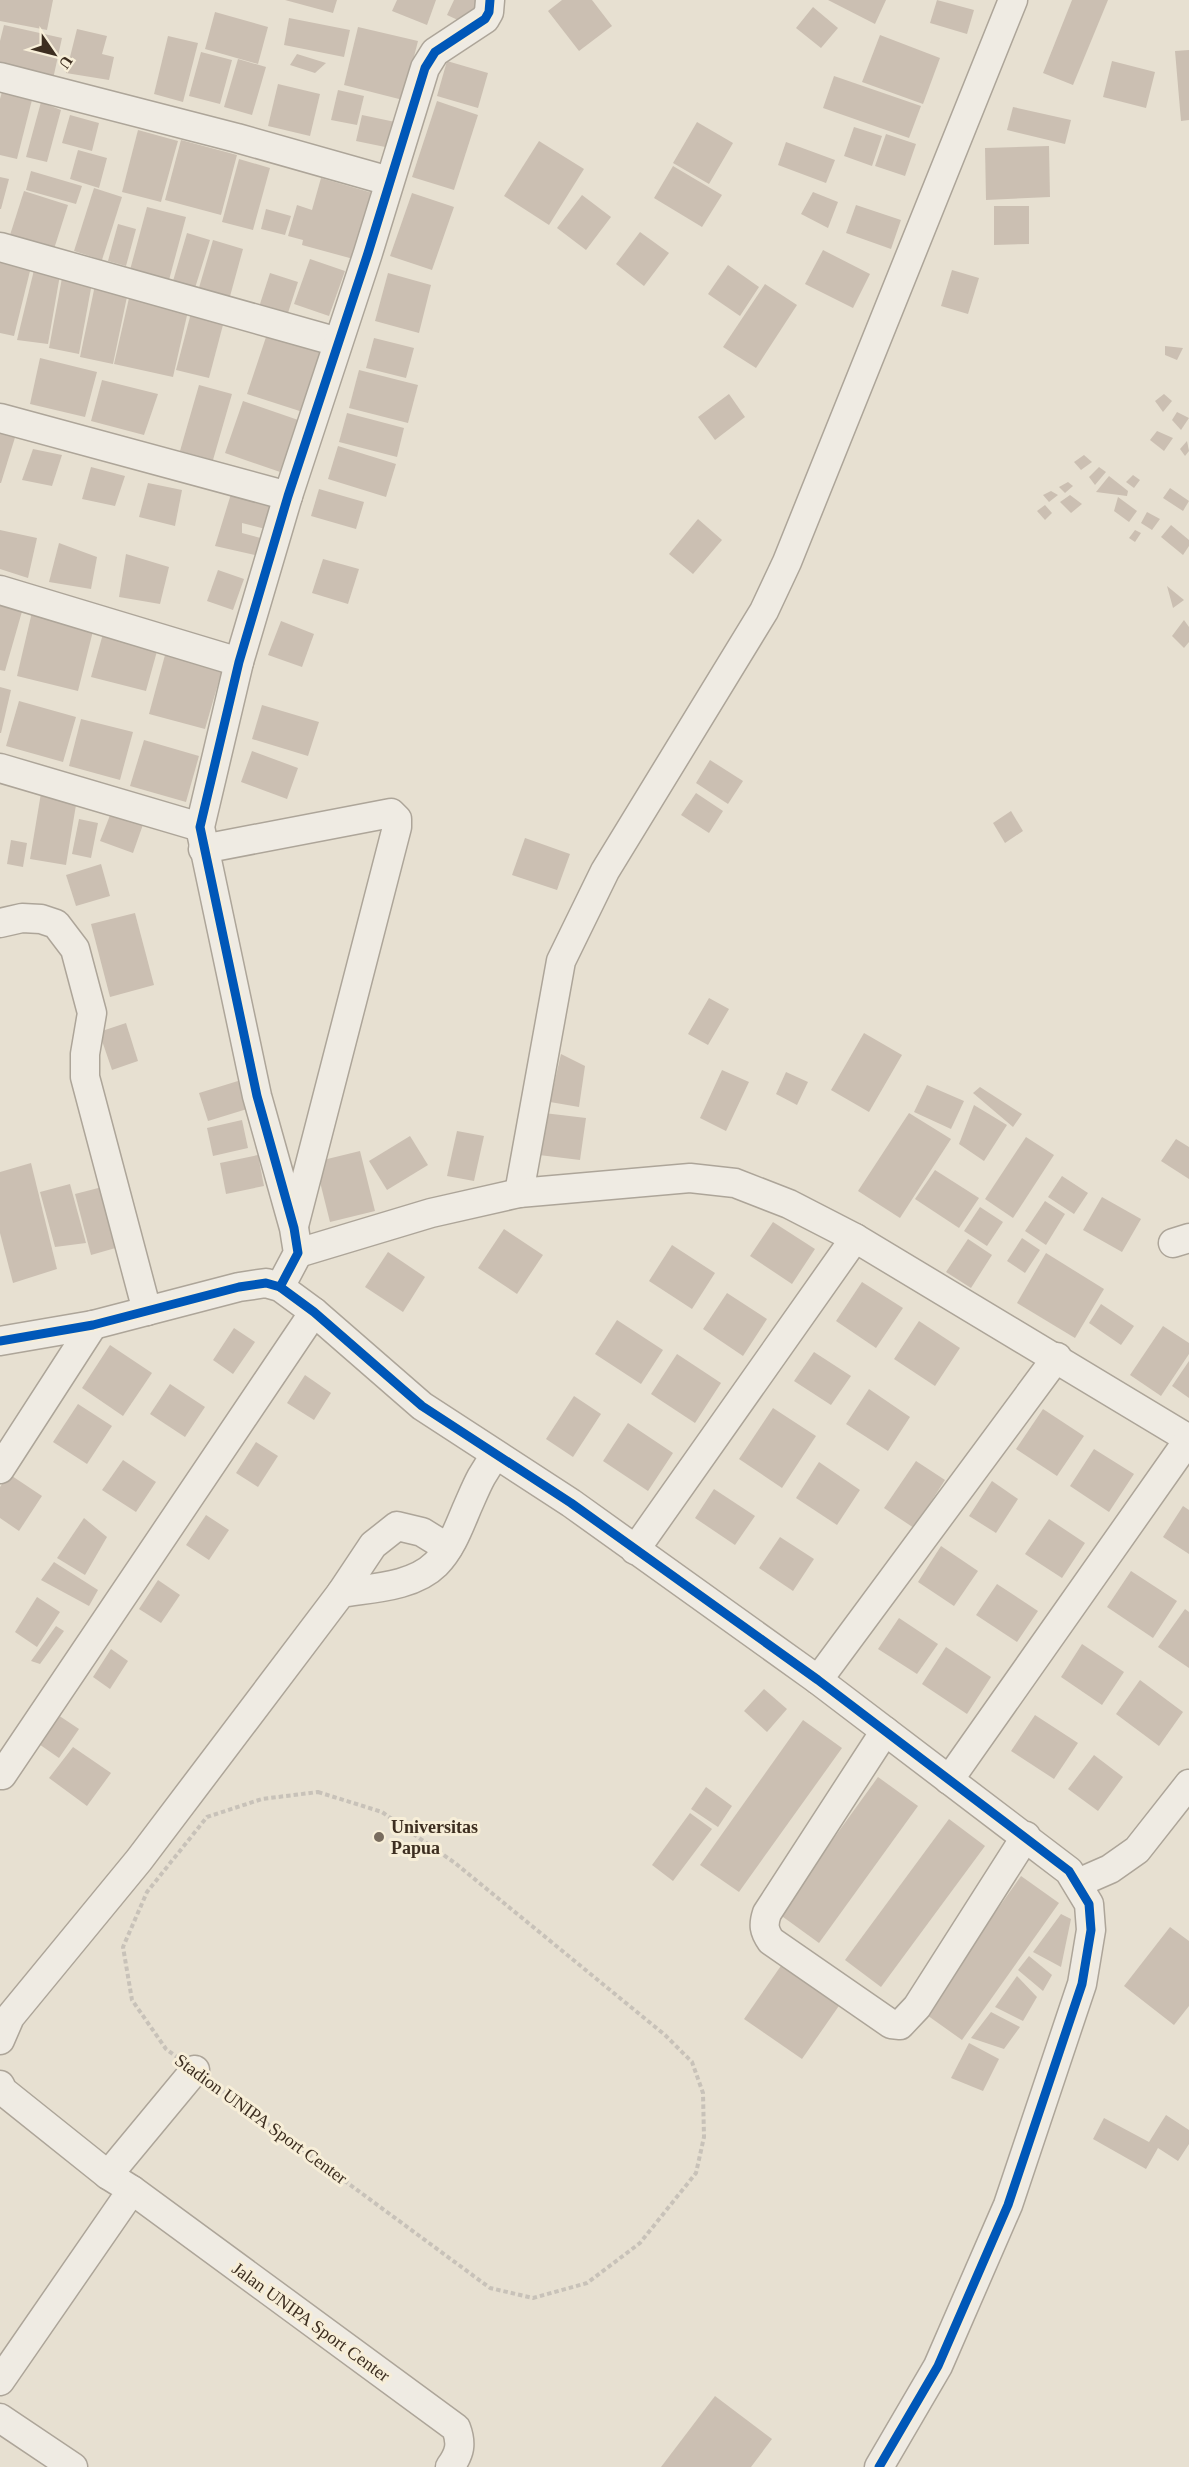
<svg xmlns="http://www.w3.org/2000/svg" width="1189" height="2467" viewBox="0 0 1189 2467" font-family="Georgia,serif">
	<style>
		.building { fill: #cbbfb2 }
		.lines { fill: none; stroke-linecap: round; stroke-linejoin: round }
		.minor-casing { stroke: #ada599; stroke-width: 31 }
		.path { stroke: #c8c2b9; stroke-width: 4; stroke-dasharray: 4.5 3; stroke-linecap: butt }
		.minor { stroke: #efebe3; stroke-width: 28 }
		.cycleway-casing { stroke: #f7eed8; stroke-width: 13 }
		.cycleway { stroke: #0057b8; stroke-width: 9 }
		.poi-dot { fill: #786c5e; stroke: #f7eed8; stroke-width: 2 }
		.labels { text-anchor: middle; stroke-width: 6; stroke-linejoin: round; paint-order: stroke }
		.poi-label { font-size: 18px; font-weight: bold; fill: #3d2e20; stroke: #f7eed8; text-anchor: start }
		.street-label { font-size: 18px; fill: #3d2e20; stroke: #f7eed8 }
	</style>
	<rect width="100%" height="100%" fill="#e7e0d1"/>
	<g class="building">
		<polygon points="0,0 53,0 47,30 0,21"/>
		<polygon points="285,0 337,0 333,13"/>
		<polygon points="397,0 436,0 427,25 392,11"/>
		<polygon points="454,0 476,0 482,3 471,26 447,15"/>
		<polygon points="562,0 592,0 612,26 579,51 548,11"/>
		<polygon points="828,0 886,0 875,24"/>
		<polygon points="937,0 974,10 967,34 930,23"/>
		<polygon points="1072,0 1108,0 1073,85 1043,73"/>
		<polygon points="813,7 838,28 821,48 796,28"/>
		<polygon points="215,12 268,27 258,64 205,49"/>
		<polygon points="289,18 350,30 344,57 284,45"/>
		<polygon points="4,25 62,38 53,79 0,67 0,41"/>
		<polygon points="358,27 418,41 403,100 344,85"/>
		<polygon points="77,29 107,36 102,54 114,57 109,80 66,73"/>
		<polygon points="880,35 940,58 923,104 862,82"/>
		<polygon points="168,36 198,43 183,102 154,94"/>
		<polygon points="1189,50 1189,120 1181,121 1175,51"/>
		<polygon points="201,52 232,60 220,104 189,96"/>
		<polygon points="297,54 326,63 315,73 290,65"/>
		<polygon points="238,59 266,67 252,115 224,107"/>
		<polygon points="447,61 488,73 478,108 437,96"/>
		<polygon points="1112,61 1155,72 1146,108 1103,97"/>
		<polygon points="834,76 921,106 909,138 823,108"/>
		<polygon points="278,84 320,94 310,136 268,126"/>
		<polygon points="3,88 33,96 17,159 0,155 0,99"/>
		<polygon points="338,90 364,96 357,125 331,120"/>
		<polygon points="437,101 478,115 454,190 412,177"/>
		<polygon points="41,102 61,110 47,162 26,157"/>
		<polygon points="1013,107 1071,120 1065,144 1007,130"/>
		<polygon points="70,115 99,123 92,151 62,143"/>
		<polygon points="362,115 400,123 395,149 356,141"/>
		<polygon points="697,122 733,143 709,184 673,163"/>
		<polygon points="854,127 882,136 872,166 844,156"/>
		<polygon points="138,130 178,141 161,202 122,192"/>
		<polygon points="886,134 916,144 905,176 875,166"/>
		<polygon points="181,140 237,155 221,215 165,200"/>
		<polygon points="539,141 584,169 549,225 504,196"/>
		<polygon points="786,142 835,160 826,183 778,165"/>
		<polygon points="1049,146 1050,197 986,200 985,148"/>
		<polygon points="78,150 107,158 99,188 70,179"/>
		<polygon points="239,159 270,168 253,230 222,222"/>
		<polygon points="673,166 722,195 702,227 654,198"/>
		<polygon points="31,171 82,186 76,204 26,190"/>
		<polygon points="0,177 9,179 1,209 0,209"/>
		<polygon points="321,178 376,194 357,260 302,245 303,240 288,236 297,205 312,210"/>
		<polygon points="94,188 122,197 102,260 74,251"/>
		<polygon points="24,191 68,205 54,249 10,235"/>
		<polygon points="813,192 838,202 828,228 801,214"/>
		<polygon points="412,193 454,207 432,270 390,256"/>
		<polygon points="582,195 611,217 586,250 557,228"/>
		<polygon points="856,205 901,220 891,249 846,233"/>
		<polygon points="994,206 1029,206 1029,244 994,245"/>
		<polygon points="147,207 186,217 169,280 130,270"/>
		<polygon points="266,209 291,216 285,235 261,229"/>
		<polygon points="118,224 136,229 126,266 108,261"/>
		<polygon points="640,232 669,253 644,286 616,264"/>
		<polygon points="187,233 210,240 195,288 173,281"/>
		<polygon points="213,240 243,249 229,300 198,291"/>
		<polygon points="823,250 870,274 853,308 805,284"/>
		<polygon points="310,259 345,271 329,316 294,304"/>
		<polygon points="0,260 31,267 14,336 0,333"/>
		<polygon points="728,265 759,287 740,316 708,294"/>
		<polygon points="34,270 60,275 48,344 17,340"/>
		<polygon points="952,270 979,278 968,314 941,306"/>
		<polygon points="270,273 298,282 287,316 259,307"/>
		<polygon points="388,273 431,285 419,333 375,321"/>
		<polygon points="62,278 92,283 79,354 49,348"/>
		<polygon points="765,284 797,305 756,368 723,347"/>
		<polygon points="95,285 128,292 113,364 80,357"/>
		<polygon points="129,298 188,311 173,377 114,364"/>
		<polygon points="191,313 224,321 209,378 176,370"/>
		<polygon points="268,331 329,350 309,414 247,394"/>
		<polygon points="374,338 414,348 406,378 366,368"/>
		<polygon points="1165,346 1183,348 1177,360 1165,355"/>
		<polygon points="40,358 97,372 85,417 30,404"/>
		<polygon points="359,370 418,385 408,423 349,408"/>
		<polygon points="102,380 158,394 144,435 91,421"/>
		<polygon points="199,385 232,394 213,460 180,451"/>
		<polygon points="729,394 745,417 715,440 698,417"/>
		<polygon points="1164,394 1172,401 1163,412 1155,401"/>
		<polygon points="243,401 304,422 286,474 225,453"/>
		<polygon points="1177,412 1189,418 1181,430 1172,420"/>
		<polygon points="347,413 404,428 397,457 339,442"/>
		<polygon points="0,427 17,431 1,483 0,483"/>
		<polygon points="1157,431 1173,438 1164,451 1150,440"/>
		<polygon points="1187,441 1189,451 1185,456 1180,449"/>
		<polygon points="338,446 396,464 386,497 328,479"/>
		<polygon points="33,449 62,455 52,486 22,480"/>
		<polygon points="1084,455 1092,462 1081,470 1074,462"/>
		<polygon points="91,467 125,476 115,506 82,499"/>
		<polygon points="1099,467 1106,472 1095,485 1089,477"/>
		<polygon points="1133,475 1140,480 1134,488 1126,482"/>
		<polygon points="1109,476 1128,491 1127,496 1096,492"/>
		<polygon points="1068,482 1073,486 1065,493 1059,487"/>
		<polygon points="148,483 182,490 175,526 139,517"/>
		<polygon points="1170,488 1189,501 1183,511 1163,498"/>
		<polygon points="319,489 364,502 356,529 311,516"/>
		<polygon points="1051,491 1058,495 1049,502 1043,495"/>
		<polygon points="231,494 280,508 273,531 242,523 242,533 268,540 264,557 215,546"/>
		<polygon points="1070,495 1082,504 1071,513 1060,502"/>
		<polygon points="1118,497 1137,511 1129,522 1114,511"/>
		<polygon points="1045,505 1052,513 1045,520 1037,511"/>
		<polygon points="1147,512 1160,519 1152,530 1141,523"/>
		<polygon points="698,519 722,540 693,574 669,554"/>
		<polygon points="1171,525 1189,540 1189,546 1183,555 1161,537"/>
		<polygon points="0,530 37,538 28,578 0,569"/>
		<polygon points="1135,530 1141,533 1135,542 1129,538"/>
		<polygon points="59,543 97,557 91,589 49,582"/>
		<polygon points="126,554 169,567 160,604 119,597"/>
		<polygon points="323,559 359,569 348,604 312,593"/>
		<polygon points="218,570 244,579 233,610 207,601"/>
		<polygon points="1167,586 1184,600 1173,608"/>
		<polygon points="0,602 23,608 5,671 0,670"/>
		<polygon points="32,612 94,627 78,691 17,676"/>
		<polygon points="1184,620 1189,627 1189,642 1184,648 1172,636"/>
		<polygon points="281,621 314,634 302,667 268,655"/>
		<polygon points="104,630 159,644 146,691 91,677"/>
		<polygon points="165,655 222,670 205,729 149,714"/>
		<polygon points="0,687 11,690 1,733 0,733"/>
		<polygon points="19,701 76,717 63,762 6,746"/>
		<polygon points="262,705 319,722 308,756 252,739"/>
		<polygon points="81,719 133,732 120,780 69,766"/>
		<polygon points="144,740 199,756 186,802 130,786"/>
		<polygon points="252,751 298,768 287,799 241,782"/>
		<polygon points="710,760 743,781 728,804 696,783"/>
		<polygon points="42,787 78,793 66,865 30,859"/>
		<polygon points="696,793 723,811 709,833 681,815"/>
		<polygon points="114,805 146,816 133,853 100,841"/>
		<polygon points="1011,811 1023,831 1005,843 993,823"/>
		<polygon points="79,819 98,823 91,858 72,854"/>
		<polygon points="525,838 570,854 557,890 512,875"/>
		<polygon points="11,840 27,843 23,867 7,864"/>
		<polygon points="101,864 110,896 76,906 66,875"/>
		<polygon points="135,913 154,985 110,997 91,924"/>
		<polygon points="709,998 729,1009 708,1045 688,1034"/>
		<polygon points="126,1023 138,1061 112,1070 99,1032"/>
		<polygon points="864,1033 902,1055 869,1112 831,1090"/>
		<polygon points="561,1054 585,1066 579,1107 550,1102"/>
		<polygon points="722,1070 749,1082 726,1131 700,1118"/>
		<polygon points="786,1072 808,1082 797,1105 776,1094"/>
		<polygon points="238,1081 247,1109 208,1121 199,1093"/>
		<polygon points="927,1085 964,1101 951,1129 914,1112"/>
		<polygon points="980,1087 1022,1114 1013,1127 973,1093"/>
		<polygon points="974,1105 1007,1125 984,1161 959,1144"/>
		<polygon points="544,1113 586,1118 580,1160 539,1155"/>
		<polygon points="909,1113 951,1139 900,1218 858,1191"/>
		<polygon points="242,1120 248,1148 213,1156 207,1128"/>
		<polygon points="457,1131 484,1136 474,1181 447,1176"/>
		<polygon points="410,1136 428,1165 387,1190 369,1161"/>
		<polygon points="1026,1137 1054,1155 1013,1218 985,1199"/>
		<polygon points="1176,1139 1189,1147 1189,1179 1161,1161"/>
		<polygon points="360,1151 375,1211 330,1222 315,1162"/>
		<polygon points="258,1155 264,1186 226,1194 220,1163"/>
		<polygon points="31,1163 57,1269 13,1283 0,1233 0,1172"/>
		<polygon points="935,1170 979,1198 959,1228 915,1199"/>
		<polygon points="1062,1176 1088,1193 1074,1214 1048,1197"/>
		<polygon points="70,1184 86,1243 55,1247 40,1192"/>
		<polygon points="110,1185 126,1245 91,1255 75,1194"/>
		<polygon points="1102,1197 1141,1219 1122,1252 1083,1230"/>
		<polygon points="1045,1201 1065,1214 1046,1245 1025,1231"/>
		<polygon points="980,1207 1003,1222 987,1246 964,1231"/>
		<polygon points="773,1222 815,1249 792,1284 750,1256"/>
		<polygon points="504,1229 543,1255 517,1294 478,1268"/>
		<polygon points="1022,1238 1040,1250 1025,1273 1007,1261"/>
		<polygon points="968,1239 992,1255 971,1288 946,1272"/>
		<polygon points="672,1245 715,1273 692,1309 649,1281"/>
		<polygon points="388,1252 425,1277 403,1312 365,1287"/>
		<polygon points="1046,1253 1104,1289 1075,1338 1017,1303"/>
		<polygon points="862,1282 903,1308 876,1348 836,1321"/>
		<polygon points="727,1293 767,1319 743,1356 703,1329"/>
		<polygon points="1101,1304 1134,1326 1121,1345 1089,1323"/>
		<polygon points="617,1320 663,1350 641,1384 595,1354"/>
		<polygon points="919,1321 960,1348 935,1386 894,1359"/>
		<polygon points="1163,1326 1189,1343 1189,1354 1161,1396 1130,1375"/>
		<polygon points="234,1328 255,1342 233,1374 213,1360"/>
		<polygon points="110,1345 152,1373 123,1416 82,1388"/>
		<polygon points="814,1352 851,1376 831,1405 794,1381"/>
		<polygon points="677,1354 721,1383 695,1423 651,1394"/>
		<polygon points="1189,1361 1189,1398 1172,1386"/>
		<polygon points="305,1375 331,1393 314,1420 287,1403"/>
		<polygon points="170,1384 205,1407 185,1437 150,1414"/>
		<polygon points="869,1389 910,1417 888,1451 846,1424"/>
		<polygon points="574,1396 601,1414 573,1457 546,1439"/>
		<polygon points="78,1404 112,1426 87,1464 53,1442"/>
		<polygon points="773,1408 816,1436 782,1488 739,1459"/>
		<polygon points="1043,1409 1084,1436 1057,1476 1016,1449"/>
		<polygon points="628,1423 673,1453 648,1491 603,1461"/>
		<polygon points="256,1442 278,1456 258,1487 236,1473"/>
		<polygon points="1094,1449 1134,1474 1109,1512 1070,1486"/>
		<polygon points="123,1460 156,1482 136,1512 102,1490"/>
		<polygon points="916,1461 945,1480 914,1528 884,1508"/>
		<polygon points="819,1462 860,1490 837,1525 796,1498"/>
		<polygon points="9,1474 42,1496 19,1531 0,1518 0,1487"/>
		<polygon points="992,1481 1018,1499 996,1533 969,1516"/>
		<polygon points="714,1489 755,1516 735,1545 695,1518"/>
		<polygon points="1183,1506 1189,1510 1189,1554 1163,1537"/>
		<polygon points="206,1515 229,1530 209,1560 186,1545"/>
		<polygon points="84,1518 107,1537 85,1575 57,1558"/>
		<polygon points="1049,1519 1085,1543 1062,1578 1025,1554"/>
		<polygon points="780,1537 814,1559 793,1591 759,1568"/>
		<polygon points="941,1546 978,1571 954,1606 918,1582"/>
		<polygon points="54,1562 98,1590 89,1606 41,1580"/>
		<polygon points="1131,1571 1177,1601 1153,1638 1107,1607"/>
		<polygon points="158,1580 180,1595 161,1623 139,1609"/>
		<polygon points="997,1584 1038,1611 1017,1642 976,1615"/>
		<polygon points="37,1597 60,1612 37,1647 15,1632"/>
		<polygon points="1185,1609 1189,1612 1189,1668 1158,1647"/>
		<polygon points="899,1618 938,1644 917,1674 878,1649"/>
		<polygon points="56,1626 64,1631 40,1664 31,1661"/>
		<polygon points="1082,1644 1124,1672 1102,1705 1061,1677"/>
		<polygon points="946,1647 991,1677 967,1714 922,1684"/>
		<polygon points="111,1649 128,1661 110,1689 93,1677"/>
		<polygon points="1140,1680 1183,1712 1159,1746 1116,1714"/>
		<polygon points="764,1689 787,1709 767,1732 744,1711"/>
		<polygon points="55,1713 79,1729 59,1758 36,1742"/>
		<polygon points="1035,1715 1078,1743 1054,1779 1011,1751"/>
		<polygon points="803,1720 842,1748 739,1892 700,1865"/>
		<polygon points="73,1747 111,1773 87,1806 49,1778"/>
		<polygon points="1094,1755 1123,1777 1098,1811 1068,1789"/>
		<polygon points="878,1777 918,1806 819,1943 779,1914"/>
		<polygon points="706,1787 732,1806 718,1827 691,1809"/>
		<polygon points="690,1813 712,1829 673,1881 652,1865"/>
		<polygon points="949,1819 985,1846 881,1987 845,1960"/>
		<polygon points="1021,1876 1059,1903 962,2040 924,2013"/>
		<polygon points="1061,1914 1071,1919 1061,1967 1033,1952"/>
		<polygon points="1170,1927 1189,1941 1189,2006 1174,2025 1124,1986"/>
		<polygon points="1029,1956 1052,1975 1043,1991 1018,1970"/>
		<polygon points="785,1960 843,2000 802,2059 744,2019"/>
		<polygon points="1017,1976 1037,1997 1023,2021 995,2007"/>
		<polygon points="991,2012 1020,2027 1004,2049 971,2038"/>
		<polygon points="969,2043 999,2059 983,2091 951,2078"/>
		<polygon points="1166,2115 1189,2130 1189,2144 1178,2161 1158,2148 1146,2169 1093,2139 1104,2118 1149,2142"/>
		<polygon points="715,2396 772,2439 751,2467 661,2467"/>
	</g>
	<g class="lines">
		<g class="minor-casing">
			<g id="minor">
				<polyline points="0,77 237,138 389,181"/>
				<polyline points="0,247 338,342"/>
				<polyline points="0,418 288,496"/>
				<polyline points="0,590 239,662"/>
				<polyline points="0,768 200,827"/>
				<polyline points="203,849 391,813 397,819 397,827 294,1226"/>
				<polyline points="0,923 22,918 41,919 56,924 75,949 92,1013 85,1054 85,1077 147,1311"/>
				<polyline points="519,1193 561,961 605,871 764,611 787,562 1013,0"/>
				<polyline points="1173,1243 1189,1238"/>
				<polyline points="298,1253 431,1213 519,1193 690,1178 735,1183 789,1204 855,1238 1189,1439"/>
				<polyline points="280,1287 298,1253 294,1228 257,1096 200,827 239,662 288,496 368,253 425,68 435,52 485,19 489,12 490,0"/>
				<polyline points="0,1341 93,1325 239,1287 266,1283 280,1287 314,1312 422,1406 571,1503 818,1680 1069,1871 1089,1904 1091,1930 1082,1984 1008,2205 938,2366 879,2467"/>
				<polyline points="0,1469 93,1325"/>
				<polyline points="635,1550 855,1238"/>
				<polyline points="341,1593 373,1545 397,1526 422,1532 448,1548"/>
				<polyline points="818,1680 1057,1357"/>
				<path d="M885 1731 767 1913C763 1925 764 1931 771 1941L891 2024 900 2025 917 2007 1026 1836"/>
				<polyline points="2,1775 314,1312"/>
				<polyline points="949,1780 1189,1439"/>
				<polyline points="1078,1883 1110,1869 1137,1850 1189,1784"/>
				<path d="M0 2040 10 2017 139 1860 341 1593C371 1588 413 1587 436 1564 451 1549 459 1527 467 1508 476 1488 481 1473 496 1456"/>
				<polyline points="0,2085 3,2091 108,2175 132,2190 0,2381"/>
				<polyline points="108,2175 195,2070"/>
				<path d="M132 2190 456 2428C462 2444 460 2453 450 2467"/>
				<polyline points="0,2418 73,2467"/>
			</g>
		</g>
		<polygon class="path" points="318,1792 382,1812 455,1863 665,2035 692,2062 703,2093 704,2137 696,2173 640,2243 587,2283 533,2298 490,2288 166,2049 132,2000 123,1947 147,1892 207,1817 262,1799"/>
		<use href="#minor" class="minor"/>
		<g class="cycleway-casing">
			<g id="cycleway">
				<polyline points="280,1287 298,1253 294,1228 257,1096 200,827 239,662 288,496 368,253 425,68 435,52 485,19 489,12 490,0"/>
				<polyline points="0,1341 93,1325 239,1287 266,1283 280,1287 314,1312 422,1406 571,1503 818,1680 1069,1871 1089,1904 1091,1930 1082,1984 1008,2205 938,2366 879,2467"/>
			</g>
		</g>
		<use href="#cycleway" class="cycleway"/>
	</g>
	<circle class="poi-dot" cx="379" cy="1837" r="6"/>
	<g class="labels">
		<g class="poi-label">
			<text x="391" y="1833">Universitas<tspan x="391" dy="21">Papua</tspan></text>
		</g>
		<g class="street-label">
			<text transform="translate(261 2119) rotate(36)" y="6">Stadion UNIPA Sport Center</text>
			<text transform="translate(311 2322) rotate(36)" y="6">Jalan UNIPA Sport Center</text>
		</g>
	</g>
	<g transform="translate(54 54) rotate(125)" stroke="#f7eed8" stroke-width="4.5" paint-order="stroke">
	<path d="M0-4.5L10 22L0 15L-10 22Z" fill="#3d2e20"/>
	<text y="-9" font-size="16" font-weight="bold" text-anchor="middle" fill="#3d2e20">U</text>
	</g>
</svg>
